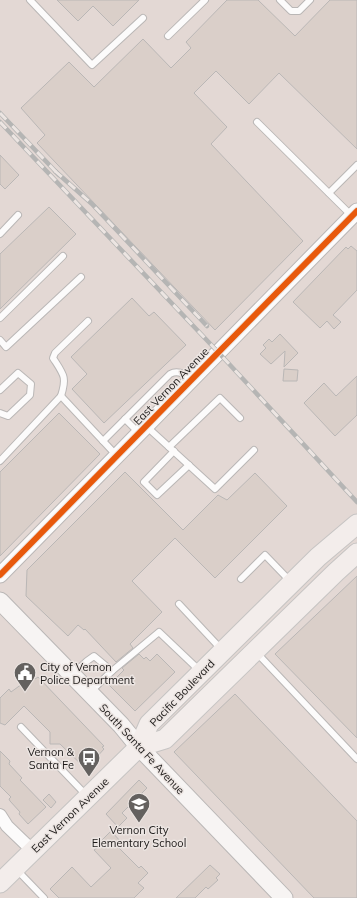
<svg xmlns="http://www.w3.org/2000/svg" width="357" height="898" viewBox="0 0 357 898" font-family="Mulish,sans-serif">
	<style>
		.built { fill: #e3d8d4 }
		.building { fill: #dacfc9; stroke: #bab7b6 }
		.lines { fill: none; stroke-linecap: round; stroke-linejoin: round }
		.service-casing { stroke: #bab7b6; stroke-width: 8 }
		.minor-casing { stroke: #bab7b6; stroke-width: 14 }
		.tertiary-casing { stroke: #bab7b6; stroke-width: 17 }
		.secondary-casing { stroke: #bab7b6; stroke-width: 19 }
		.primary-casing { stroke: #c6c4c3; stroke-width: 21 }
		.service { stroke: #fcfbfb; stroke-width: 6 }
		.minor { stroke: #fcfbfb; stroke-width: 12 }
		.tertiary { stroke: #fcfbfb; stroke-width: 15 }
		.secondary { stroke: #f7f4f3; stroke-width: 17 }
		.primary { stroke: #f3edeb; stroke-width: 19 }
		.rail-casing { stroke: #b5b5b4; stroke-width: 4.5 }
		.rail { stroke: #ece5e2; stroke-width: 3; stroke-dasharray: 9; stroke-linecap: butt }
		.cycleway-casing { stroke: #ece5e2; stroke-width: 8 }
		.cycleway { stroke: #e8590c; stroke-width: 6 }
		.labels { text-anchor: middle; stroke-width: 3; stroke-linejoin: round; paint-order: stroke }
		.street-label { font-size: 11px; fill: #1c1918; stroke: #ece5e2 }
		.poi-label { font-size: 11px; fill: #1c1918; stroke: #ece5e2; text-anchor: start }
	</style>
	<rect width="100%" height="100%" fill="#eae6e4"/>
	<rect class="built" x="0" y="0" width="357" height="898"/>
	<g class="building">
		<polygon points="57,0 139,0 113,26 93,6 78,21"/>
		<polygon points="227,0 258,0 295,36 330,0 357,0 357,149 279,73 249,104 216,71 194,93 227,127 211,144 303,241 215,330 37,143 45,135 21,108 69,62 94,87 143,39 171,68 191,48 186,42"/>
		<polygon points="0,155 19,175 5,189 0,184"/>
		<polygon points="49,207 76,234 0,309 0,254"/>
		<polygon points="351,246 357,251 357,290 333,315 341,322 334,329 327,321 320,328 293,302 346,247 348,249"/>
		<polygon points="132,298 149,316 154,312 186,345 104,423 72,389 87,374 71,357"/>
		<polygon points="280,334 298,353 284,367 285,351 271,364 260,354 266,348 263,345 269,339 272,342"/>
		<polygon points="284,369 298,370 297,381 283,381"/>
		<polygon points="357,376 357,415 335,436 304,403 324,383 336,396"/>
		<polygon points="59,413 100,454 0,556 0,472"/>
		<polygon points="125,472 183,530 218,495 227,500 255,473 287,506 215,578 175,538 132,581 162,612 130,644 133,648 116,662 85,629 84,630 78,625 68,636 26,596 27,570"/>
		<polygon points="357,576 357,738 275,654"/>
		<polygon points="139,654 144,659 146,657 150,661 157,654 175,672 135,711 109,685 124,670 122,668"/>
		<polygon points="33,676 35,679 38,677 104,746 102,747 104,749 86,769 60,744 50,744 50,732 24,706 5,725 0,723 0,698 9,689 11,692"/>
		<polygon points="235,694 357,821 357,898 314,898 174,752"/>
		<polygon points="0,751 10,761 9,764 22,778 20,780 46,807 28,824 19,814 20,812 10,801 9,799 11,797 0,786"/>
		<polygon points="139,780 147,788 122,813 127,818 118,827 106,814"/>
		<polygon points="49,794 56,802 51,808 43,800"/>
		<polygon points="111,831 122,843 118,847 139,868 141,866 148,873 138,883 144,888 134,898 59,898 50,889 72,867 91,887 111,868 94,850 98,847 97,845"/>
		<polygon points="210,865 220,874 216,878 218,880 208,889 206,887 195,898 176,898"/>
	</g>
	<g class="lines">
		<g class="service-casing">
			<g id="service">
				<polyline points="30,0 92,65 143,18"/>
				<polyline points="280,0 291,11 299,11 310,0"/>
				<polyline points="168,36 205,0"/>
				<polyline points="257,122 352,216"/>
				<polyline points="329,193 357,165"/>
				<polyline points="0,234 18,215"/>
				<polyline points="0,318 63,256"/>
				<polyline points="0,340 6,347 81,277"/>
				<polyline points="0,390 18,373 31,384 30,395 8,416 0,413"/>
				<path d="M61 396C67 377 64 375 53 358L55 353 88 321"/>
				<polyline points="125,419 139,433"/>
				<polyline points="146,426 215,489 254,450"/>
				<path d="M103 441 170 374C179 369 184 375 191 380"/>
				<polyline points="169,447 220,398 240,418"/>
				<polyline points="174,451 144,482 157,495 189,465"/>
				<polyline points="0,461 61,396 117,456"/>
				<polyline points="241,579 265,555 291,582"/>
				<polyline points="179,604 222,650"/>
				<polyline points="256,652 357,759"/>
				<polyline points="73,674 87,661 94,656 112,671 159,632 199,670"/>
				<polyline points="90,692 112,671"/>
				<polyline points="21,727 87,796"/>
				<polyline points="16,869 44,898"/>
			</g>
		</g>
		<g class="minor-casing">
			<polyline id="minor" points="0,815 7,826 33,851"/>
		</g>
		<g class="tertiary-casing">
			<polyline id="tertiary" points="0,575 357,211"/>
		</g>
		<g class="secondary-casing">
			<polyline id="secondary" points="0,601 121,725 139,747 284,898"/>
		</g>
		<g class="primary-casing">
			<g id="primary">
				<polyline points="139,747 165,739 336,572 357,553"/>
				<polyline points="0,883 139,747 149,724 318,557 357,524"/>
			</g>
		</g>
		<use href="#service" class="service"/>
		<use href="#minor" class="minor"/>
		<use href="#tertiary" class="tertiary"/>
		<use href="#secondary" class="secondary"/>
		<use href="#primary" class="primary"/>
		<g class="rail-casing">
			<g id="rail">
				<polyline points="0,113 59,175"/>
				<polyline points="0,122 218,352 357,502"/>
				<polyline points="55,171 92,204 207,326"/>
			</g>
		</g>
		<use href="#rail" class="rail"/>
		<g class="cycleway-casing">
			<polyline id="cycleway" points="0,575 357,211"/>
		</g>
		<use href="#cycleway" class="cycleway"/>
	</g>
	<defs>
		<g id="civic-pin" transform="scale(1.15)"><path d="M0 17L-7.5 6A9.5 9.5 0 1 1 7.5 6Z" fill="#64615f" stroke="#ece5e2"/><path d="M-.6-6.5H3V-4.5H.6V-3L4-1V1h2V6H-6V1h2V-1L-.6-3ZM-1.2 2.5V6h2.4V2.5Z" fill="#fff"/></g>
		<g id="bus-pin" transform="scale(1.15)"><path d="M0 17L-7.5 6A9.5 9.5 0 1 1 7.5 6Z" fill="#64615f" stroke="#ece5e2"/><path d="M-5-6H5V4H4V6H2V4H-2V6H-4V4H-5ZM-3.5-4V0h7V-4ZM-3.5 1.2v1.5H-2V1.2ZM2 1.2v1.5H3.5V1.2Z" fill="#fff"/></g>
		<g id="school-pin" transform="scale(1.15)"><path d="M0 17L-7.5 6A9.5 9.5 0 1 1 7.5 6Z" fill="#64615f" stroke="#ece5e2"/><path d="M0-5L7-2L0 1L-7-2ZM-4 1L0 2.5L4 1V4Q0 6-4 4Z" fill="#fff"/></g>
	</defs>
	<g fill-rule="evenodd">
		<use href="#civic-pin" x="25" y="673"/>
		<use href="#bus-pin" x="89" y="758"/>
		<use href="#school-pin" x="139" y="804"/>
	</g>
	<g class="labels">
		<g class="street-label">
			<text transform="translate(171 386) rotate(-46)" y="4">East Vernon Avenue</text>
			<text transform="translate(182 693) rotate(-46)" y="4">Pacific Boulevard</text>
			<text transform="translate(142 749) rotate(47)" y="4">South Santa Fe Avenue</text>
			<text transform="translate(70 815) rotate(-44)" y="4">East Vernon Avenue</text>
		</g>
		<g class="poi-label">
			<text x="40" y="671">City of Vernon<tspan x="40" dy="13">Police Department</tspan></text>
			<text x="74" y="756" text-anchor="end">Vernon &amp;<tspan x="74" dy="13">Santa Fe</tspan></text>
			<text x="139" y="834" text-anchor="middle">Vernon City<tspan x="139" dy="13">Elementary School</tspan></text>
		</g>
	</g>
</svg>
